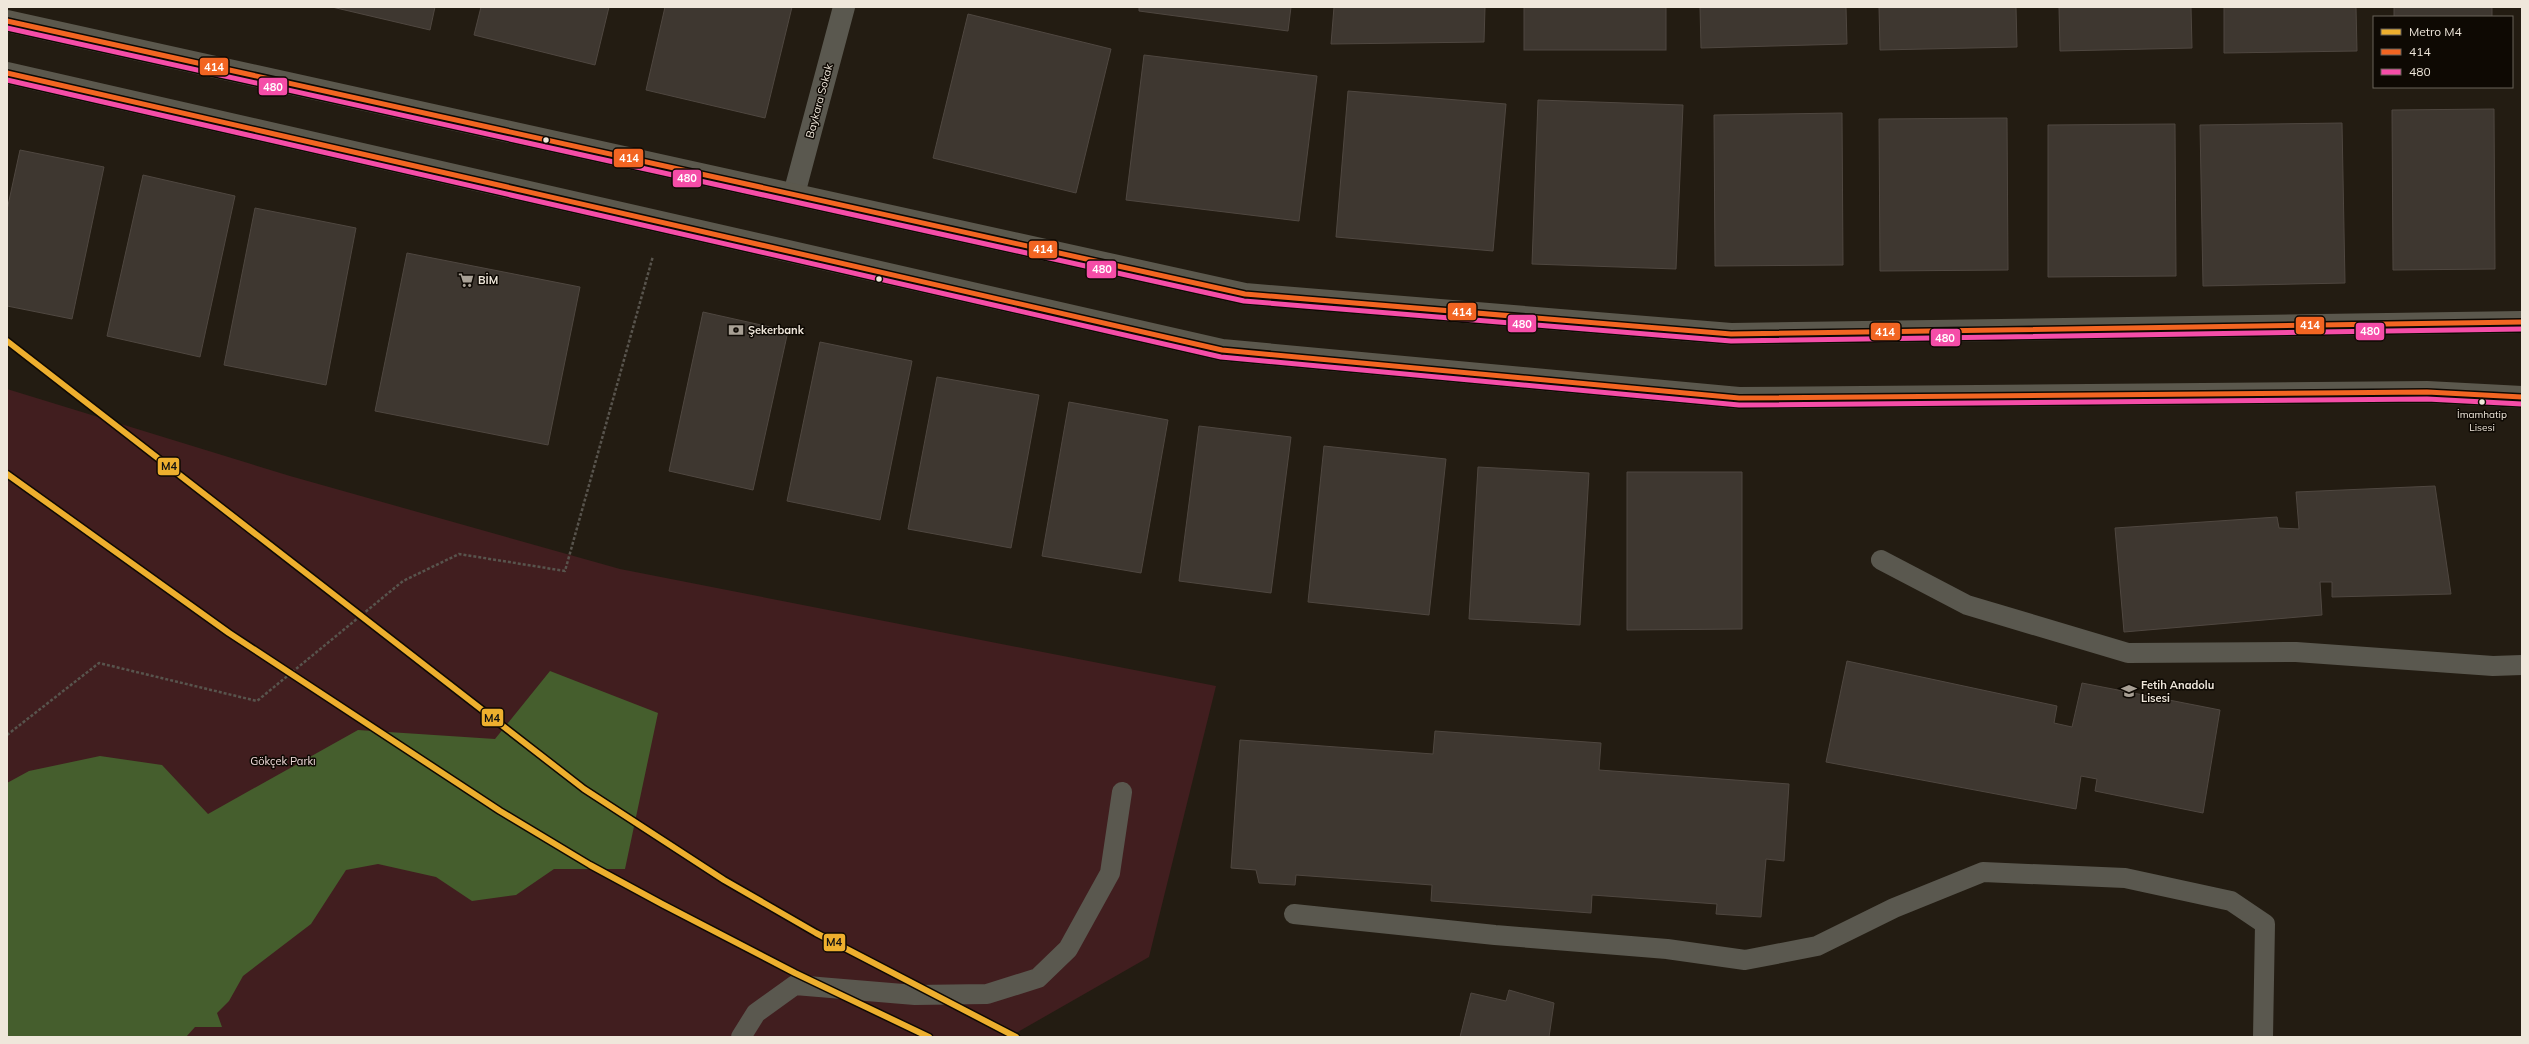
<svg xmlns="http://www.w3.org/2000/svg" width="2529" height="1044" viewBox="0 0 2529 1044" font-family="Mulish,sans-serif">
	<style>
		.green { fill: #411e1f }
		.water { fill: #455e2d }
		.building { fill: #3e3730; stroke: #4f4740 }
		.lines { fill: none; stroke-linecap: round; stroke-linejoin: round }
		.path { stroke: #58544d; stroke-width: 2.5; stroke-dasharray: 3 2; stroke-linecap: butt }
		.lane { stroke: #5a584f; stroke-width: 20 }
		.street { stroke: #5a584f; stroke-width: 22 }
		.primary { stroke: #5b584d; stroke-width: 22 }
		.bus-1-casing { stroke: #0e0903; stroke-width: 8 }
		.bus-2-casing { stroke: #0e0903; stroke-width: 8 }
		.bus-1 { stroke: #f26522; stroke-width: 5 }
		.bus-2 { stroke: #f54da8; stroke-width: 5 }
		.metro-1-casing { stroke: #0e0903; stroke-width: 9 }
		.metro-1 { stroke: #edaf2e; stroke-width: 6 }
		.bus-dot { fill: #efe7db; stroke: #0e0903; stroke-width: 1.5 }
		.labels { text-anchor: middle; stroke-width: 3; stroke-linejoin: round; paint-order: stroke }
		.bus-label { font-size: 10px; fill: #efe7db; stroke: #0e0903 }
		.street-label { font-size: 11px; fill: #efe7db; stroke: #0e0903 }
		.poi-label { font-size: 11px; font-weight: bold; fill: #efe7db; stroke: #0e0903; text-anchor: start }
		.park-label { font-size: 11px; fill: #f2dddd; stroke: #0e0903 }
		.line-badge { stroke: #0e0903; stroke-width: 1.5 }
		.badge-label { font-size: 11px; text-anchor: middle; font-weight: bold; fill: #fff }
		.pale-badge-label { font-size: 11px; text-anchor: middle; font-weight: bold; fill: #111 }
	</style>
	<rect width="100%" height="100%" fill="#231c12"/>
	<polygon class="green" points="7,389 290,476 620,569 1216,686 1149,957 1009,1037 7,1037"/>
	<polygon class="water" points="550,671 658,713 625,869 554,869 516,895 472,901 436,877 378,864 346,870 311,924 243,976 229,1001 217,1013 222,1027 195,1027 186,1037 7,1037 7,783 29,771 100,756 162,765 208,814 358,730 495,739"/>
	<g class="building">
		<polygon points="332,7 435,7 430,30"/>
		<polygon points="481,7 609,7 595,65 474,35"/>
		<polygon points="665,7 792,7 765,118 646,90"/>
		<polygon points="1139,7 1291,7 1288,31 1139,11"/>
		<polygon points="1334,7 1485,7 1484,42 1331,44"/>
		<rect x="1524" y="7" width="142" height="43"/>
		<polygon points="1700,7 1846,7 1847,44 1701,48"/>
		<polygon points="1879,7 2016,7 2017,47 1880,50"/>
		<polygon points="2059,7 2191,7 2192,48 2060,51"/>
		<polygon points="2224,7 2356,7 2357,51 2224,53"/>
		<rect x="2394" y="7" width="98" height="10"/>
		<polygon points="968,14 1111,49 1076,193 933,158"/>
		<polygon points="1144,55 1317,76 1299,221 1126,200"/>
		<polygon points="1348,91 1506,104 1493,251 1336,237"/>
		<polygon points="1538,100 1683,105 1676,269 1532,264"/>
		<polygon points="2494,109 2495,269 2393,270 2392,110"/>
		<polygon points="1842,113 1843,265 1715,266 1714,115"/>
		<polygon points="2007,118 2008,270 1880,271 1879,119"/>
		<polygon points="2342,123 2345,283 2203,286 2200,125"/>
		<polygon points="2175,124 2176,276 2048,277 2048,125"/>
		<polygon points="20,150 104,167 72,319 7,306 7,210"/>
		<polygon points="143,175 235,196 200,357 107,336"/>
		<polygon points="255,208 356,228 326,385 224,365"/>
		<polygon points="407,253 580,287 548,445 375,411"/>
		<polygon points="703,312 788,331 753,490 669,471"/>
		<polygon points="820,342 912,361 880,520 787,501"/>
		<polygon points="937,377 1039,395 1011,548 908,529"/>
		<polygon points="1069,402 1168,420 1141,573 1042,556"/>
		<polygon points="1199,426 1291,437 1271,593 1179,581"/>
		<polygon points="1324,446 1446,459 1429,615 1308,602"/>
		<polygon points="1478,467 1589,473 1580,625 1469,619"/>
		<polygon points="1627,472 1742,472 1742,629 1627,630"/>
		<polygon points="2435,486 2451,594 2332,597 2332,582 2320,582 2322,615 2124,632 2115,528 2277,517 2279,528 2299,529 2296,492"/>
		<polygon points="1847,661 2057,706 2054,723 2072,727 2082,683 2220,710 2203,813 2095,791 2097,779 2081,776 2076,809 1826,762"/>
		<polygon points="1435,731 1601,743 1599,770 1789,784 1784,861 1766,859 1761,917 1716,914 1717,904 1592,895 1591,913 1431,901 1432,885 1296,875 1295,885 1259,883 1256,870 1231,868 1240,740 1433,754"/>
		<polygon points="1509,990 1554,1003 1549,1037 1460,1037 1471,993 1506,1001"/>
	</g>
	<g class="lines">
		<polyline class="path" points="7,735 99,663 257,701 403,581 459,554 565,571 653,256"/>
		<g class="lane">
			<polyline points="1881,560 1967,605 2128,653 2296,652 2493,666 2522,665"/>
			<polyline points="1294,914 1495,935 1667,949 1745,960 1817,946 1894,908 1983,872 2125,878 2231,901 2265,924 2263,1037"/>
			<polyline points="741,1037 756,1013 795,985 915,995 987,994 1038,978 1068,949 1110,873 1122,792"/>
		</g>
		<polyline class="street" points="794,194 844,7"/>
		<g class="primary">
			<polyline points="7,21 1245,294 1731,334 2522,322"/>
			<polyline points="7,73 1222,350 1739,398 2427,392 2522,397"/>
		</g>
		<g class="bus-1-casing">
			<g id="bus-1">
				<polyline points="7,21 1245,294 1731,334 2522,322"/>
				<polyline points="7,73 1222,350 1739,398 2427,392 2522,397"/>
			</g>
		</g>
		<g class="bus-2-casing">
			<g id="bus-2">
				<polyline points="7,28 1244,301 1731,341 2522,329"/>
				<polyline points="7,80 1221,357 1739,405 2427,399 2522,404"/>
			</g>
		</g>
		<use href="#bus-1" class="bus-1"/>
		<use href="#bus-2" class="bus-2"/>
		<g class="metro-1-casing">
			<g id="metro-1">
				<polyline points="7,341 584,789 724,880 816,933 1016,1037"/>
				<polyline points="7,474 229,633 500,811 590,865 662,904 795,973 929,1037"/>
			</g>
		</g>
		<use href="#metro-1" class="metro-1"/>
	</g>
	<defs>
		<g id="supermarket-bare" transform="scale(1.2)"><path d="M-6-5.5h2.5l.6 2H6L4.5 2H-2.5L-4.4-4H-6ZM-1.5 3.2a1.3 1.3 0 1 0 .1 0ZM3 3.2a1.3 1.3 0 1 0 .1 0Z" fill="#a8a095" stroke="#0e0903" stroke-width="2.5" paint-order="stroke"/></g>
		<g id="bank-bare" transform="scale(1.2)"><path d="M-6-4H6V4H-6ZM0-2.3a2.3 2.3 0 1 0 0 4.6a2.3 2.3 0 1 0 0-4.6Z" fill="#a8a095" stroke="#0e0903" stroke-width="2.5" paint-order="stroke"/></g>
		<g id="school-bare" transform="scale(1.2)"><path d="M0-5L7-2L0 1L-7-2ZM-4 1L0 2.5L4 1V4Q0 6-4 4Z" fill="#a8a095" stroke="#0e0903" stroke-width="2.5" paint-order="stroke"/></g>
	</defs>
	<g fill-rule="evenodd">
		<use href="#supermarket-bare" x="466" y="280"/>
		<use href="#bank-bare" x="736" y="330"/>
		<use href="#school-bare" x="2129" y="691"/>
	</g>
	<g class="bus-dot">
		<circle cx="546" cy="140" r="3.5"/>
		<circle cx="879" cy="279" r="3.5"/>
		<circle cx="2482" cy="402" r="3.5"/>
	</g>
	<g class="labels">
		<g class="bus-label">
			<text x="2482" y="418">İmamhatip<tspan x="2482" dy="13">Lisesi</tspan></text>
		</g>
		<g class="street-label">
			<text transform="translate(819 101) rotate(-75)" y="4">Baykara Sokak</text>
		</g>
		<g class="poi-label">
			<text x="478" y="284">BİM</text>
			<text x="748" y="334">Şekerbank</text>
			<text x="2141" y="689">Fetih Anadolu<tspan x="2141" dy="13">Lisesi</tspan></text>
		</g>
		<g class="park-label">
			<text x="283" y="765">Gökçek Parkı</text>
		</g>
	</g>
	<g class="line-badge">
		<rect x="199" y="57" width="30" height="19" rx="4" fill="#f26522"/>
		<rect x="258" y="77" width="30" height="19" rx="4" fill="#f54da8"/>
		<rect x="613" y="148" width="31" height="20" rx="4" fill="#f26522"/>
		<rect x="672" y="169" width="30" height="19" rx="4" fill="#f54da8"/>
		<rect x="1028" y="240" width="30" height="19" rx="4" fill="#f26522"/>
		<rect x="1086" y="260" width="31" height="19" rx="4" fill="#f54da8"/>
		<rect x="1447" y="302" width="30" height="19" rx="4" fill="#f26522"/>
		<rect x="1507" y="314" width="30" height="19" rx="4" fill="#f54da8"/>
		<rect x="2295" y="316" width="30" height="19" rx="4" fill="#f26522"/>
		<rect x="2355" y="322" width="30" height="19" rx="4" fill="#f54da8"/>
		<rect x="1870" y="322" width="31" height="19" rx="4" fill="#f26522"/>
		<rect x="1930" y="328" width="31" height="19" rx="4" fill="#f54da8"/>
		<rect x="157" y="457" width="23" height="19" rx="4" fill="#edaf2e"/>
		<rect x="481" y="708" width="23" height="19" rx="4" fill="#edaf2e"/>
		<rect x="823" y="933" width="23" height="19" rx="4" fill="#edaf2e"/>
	</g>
	<g class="badge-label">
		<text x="214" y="71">414</text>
		<text x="273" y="91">480</text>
		<text x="629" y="162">414</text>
		<text x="687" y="182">480</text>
		<text x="1043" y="253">414</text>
		<text x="1102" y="273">480</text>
		<text x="1462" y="316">414</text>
		<text x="1522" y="328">480</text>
		<text x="2310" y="329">414</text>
		<text x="2370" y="335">480</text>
		<text x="1885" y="336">414</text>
		<text x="1945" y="342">480</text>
	</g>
	<g class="pale-badge-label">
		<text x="169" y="470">M4</text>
		<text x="492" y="722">M4</text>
		<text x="834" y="946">M4</text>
	</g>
	<rect width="2529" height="1044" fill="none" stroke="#efe7db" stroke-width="16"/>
	<rect x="2373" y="16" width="140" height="72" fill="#0e0903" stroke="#686259"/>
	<rect x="2381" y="29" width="20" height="6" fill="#edaf2e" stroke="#686259"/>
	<text x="2409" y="36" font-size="12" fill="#efe7db">Metro M4</text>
	<rect x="2381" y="49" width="20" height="6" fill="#f26522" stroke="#686259"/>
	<text x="2409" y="56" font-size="12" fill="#efe7db">414</text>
	<rect x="2381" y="69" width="20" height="6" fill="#f54da8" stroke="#686259"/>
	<text x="2409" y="76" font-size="12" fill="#efe7db">480</text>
</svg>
